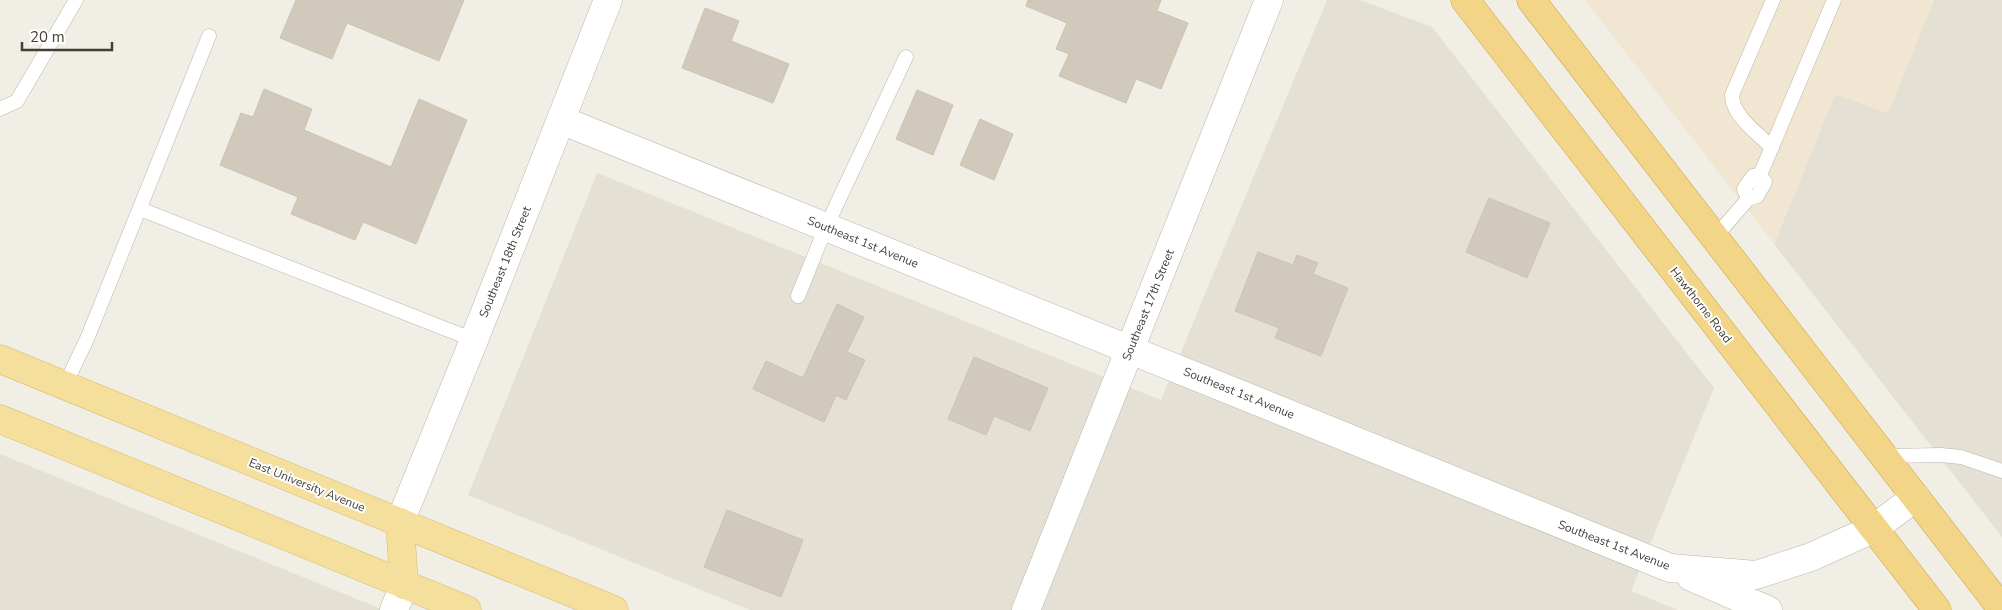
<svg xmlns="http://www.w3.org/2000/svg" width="2002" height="610" viewBox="0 0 2002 610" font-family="'Nunito Sans',sans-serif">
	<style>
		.residential { fill: #e4e0d4 }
		.commercial { fill: #f1e6d2 }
		.building { fill: #d1cabc; stroke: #cbc2b0 }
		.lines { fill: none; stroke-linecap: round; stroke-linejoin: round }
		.service-casing { stroke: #bbb6a9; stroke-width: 15 }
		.minor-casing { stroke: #bbb6a9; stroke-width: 29 }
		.primary-casing { stroke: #d7bc6e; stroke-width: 29 }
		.trunk-casing { stroke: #cda144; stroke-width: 29 }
		.service { stroke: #fff; stroke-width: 14 }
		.minor { stroke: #fff; stroke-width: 28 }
		.primary { stroke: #f4df9c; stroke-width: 28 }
		.trunk { stroke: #f2d587; stroke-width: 28 }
		.labels { text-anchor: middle; stroke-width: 4; stroke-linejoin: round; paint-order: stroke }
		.street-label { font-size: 12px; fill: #433e36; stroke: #fff }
	</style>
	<rect width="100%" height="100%" fill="#f1eee6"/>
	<g class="residential">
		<polygon points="1327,0 1360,0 1432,27 1714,388 1631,591 1678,610 750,610 468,495 597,173 1161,400"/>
		<polygon points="1934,0 2002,0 2002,537 1774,244 1835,94 1888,113"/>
		<polygon points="0,454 384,610 0,610"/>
	</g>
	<polygon class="commercial" points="1585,0 1934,0 1888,113 1835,94 1774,244"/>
	<g class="building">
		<polygon points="296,0 464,0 439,61 347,23 332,59 280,38"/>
		<polygon points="1028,0 1161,0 1157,11 1188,23 1161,89 1136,79 1126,103 1059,76 1069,54 1056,49 1067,23 1026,6"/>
		<polygon points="705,8 739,21 731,41 789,64 773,103 682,68"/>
		<polygon points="264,89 312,109 304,130 391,167 419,99 467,120 416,244 363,222 355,240 291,214 298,197 220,165 241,113 253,117"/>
		<polygon points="917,90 953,105 933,155 896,139"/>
		<polygon points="980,119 1013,134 994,180 960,165"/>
		<polygon points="1489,198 1550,223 1527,278 1466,252"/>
		<polygon points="1258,252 1293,265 1297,255 1318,263 1313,274 1348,288 1321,356 1275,338 1279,328 1235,311"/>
		<polygon points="837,304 864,317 847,352 865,360 846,400 836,395 824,422 753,389 766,361 803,378"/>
		<polygon points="974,357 1048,388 1030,431 994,416 986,435 948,419"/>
		<polygon points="727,510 803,540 781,597 704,567"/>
	</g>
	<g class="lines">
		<g class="service-casing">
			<g id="service">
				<polyline points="0,109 17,101 76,0"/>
				<path d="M1772 148C1758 133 1732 116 1732 95L1773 0"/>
				<polyline points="1760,175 1834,0"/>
				<polyline points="140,209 474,340"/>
				<polyline points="1715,237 1748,199 1757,196 1765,182 1760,175 1753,176 1744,189 1748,199"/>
				<polyline points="798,296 826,227 906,57"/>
				<polyline points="65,385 87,339 209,36"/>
				<polyline points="1885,456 1941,455 1961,457 2002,471"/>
			</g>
		</g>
		<g class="minor-casing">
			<g id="minor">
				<polyline points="561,120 1670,568 1756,575 1811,557 1873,529 1916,497"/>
				<polyline points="400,522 474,340 608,0"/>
				<polyline points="1691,577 1768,610"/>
				<polyline points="394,610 404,585"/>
				<polyline points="1026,610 1269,0"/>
			</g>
		</g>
		<g class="primary-casing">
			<g id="primary">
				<polyline points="0,359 614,610"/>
				<polyline points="0,419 467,610"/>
				<polyline points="400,522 404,585"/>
			</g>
		</g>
		<g class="trunk-casing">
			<g id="trunk">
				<polyline points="1465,0 1937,610"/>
				<polyline points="1531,0 2002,609"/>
			</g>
		</g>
		<use href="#service" class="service"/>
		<use href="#minor" class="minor"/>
		<use href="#primary" class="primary"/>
		<use href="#trunk" class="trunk"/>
	</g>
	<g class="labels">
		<g class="street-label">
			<text transform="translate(863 242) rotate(22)" y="4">Southeast 1st Avenue</text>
			<text transform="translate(505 262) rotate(-68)" y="4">Southeast 18th Street</text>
			<text transform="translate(1148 305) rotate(-68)" y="4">Southeast 17th Street</text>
			<text transform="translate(1701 305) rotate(52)" y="4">Hawthorne Road</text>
			<text transform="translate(1239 393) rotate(22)" y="4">Southeast 1st Avenue</text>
			<text transform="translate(307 485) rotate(22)" y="4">East University Avenue</text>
			<text transform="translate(1614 545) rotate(21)" y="4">Southeast 1st Avenue</text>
		</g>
	</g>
	<path d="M22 42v8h90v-8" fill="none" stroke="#433e36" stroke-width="2.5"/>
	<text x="30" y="42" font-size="15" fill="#433e36" stroke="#ffffff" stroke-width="4" paint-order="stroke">20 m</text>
</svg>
